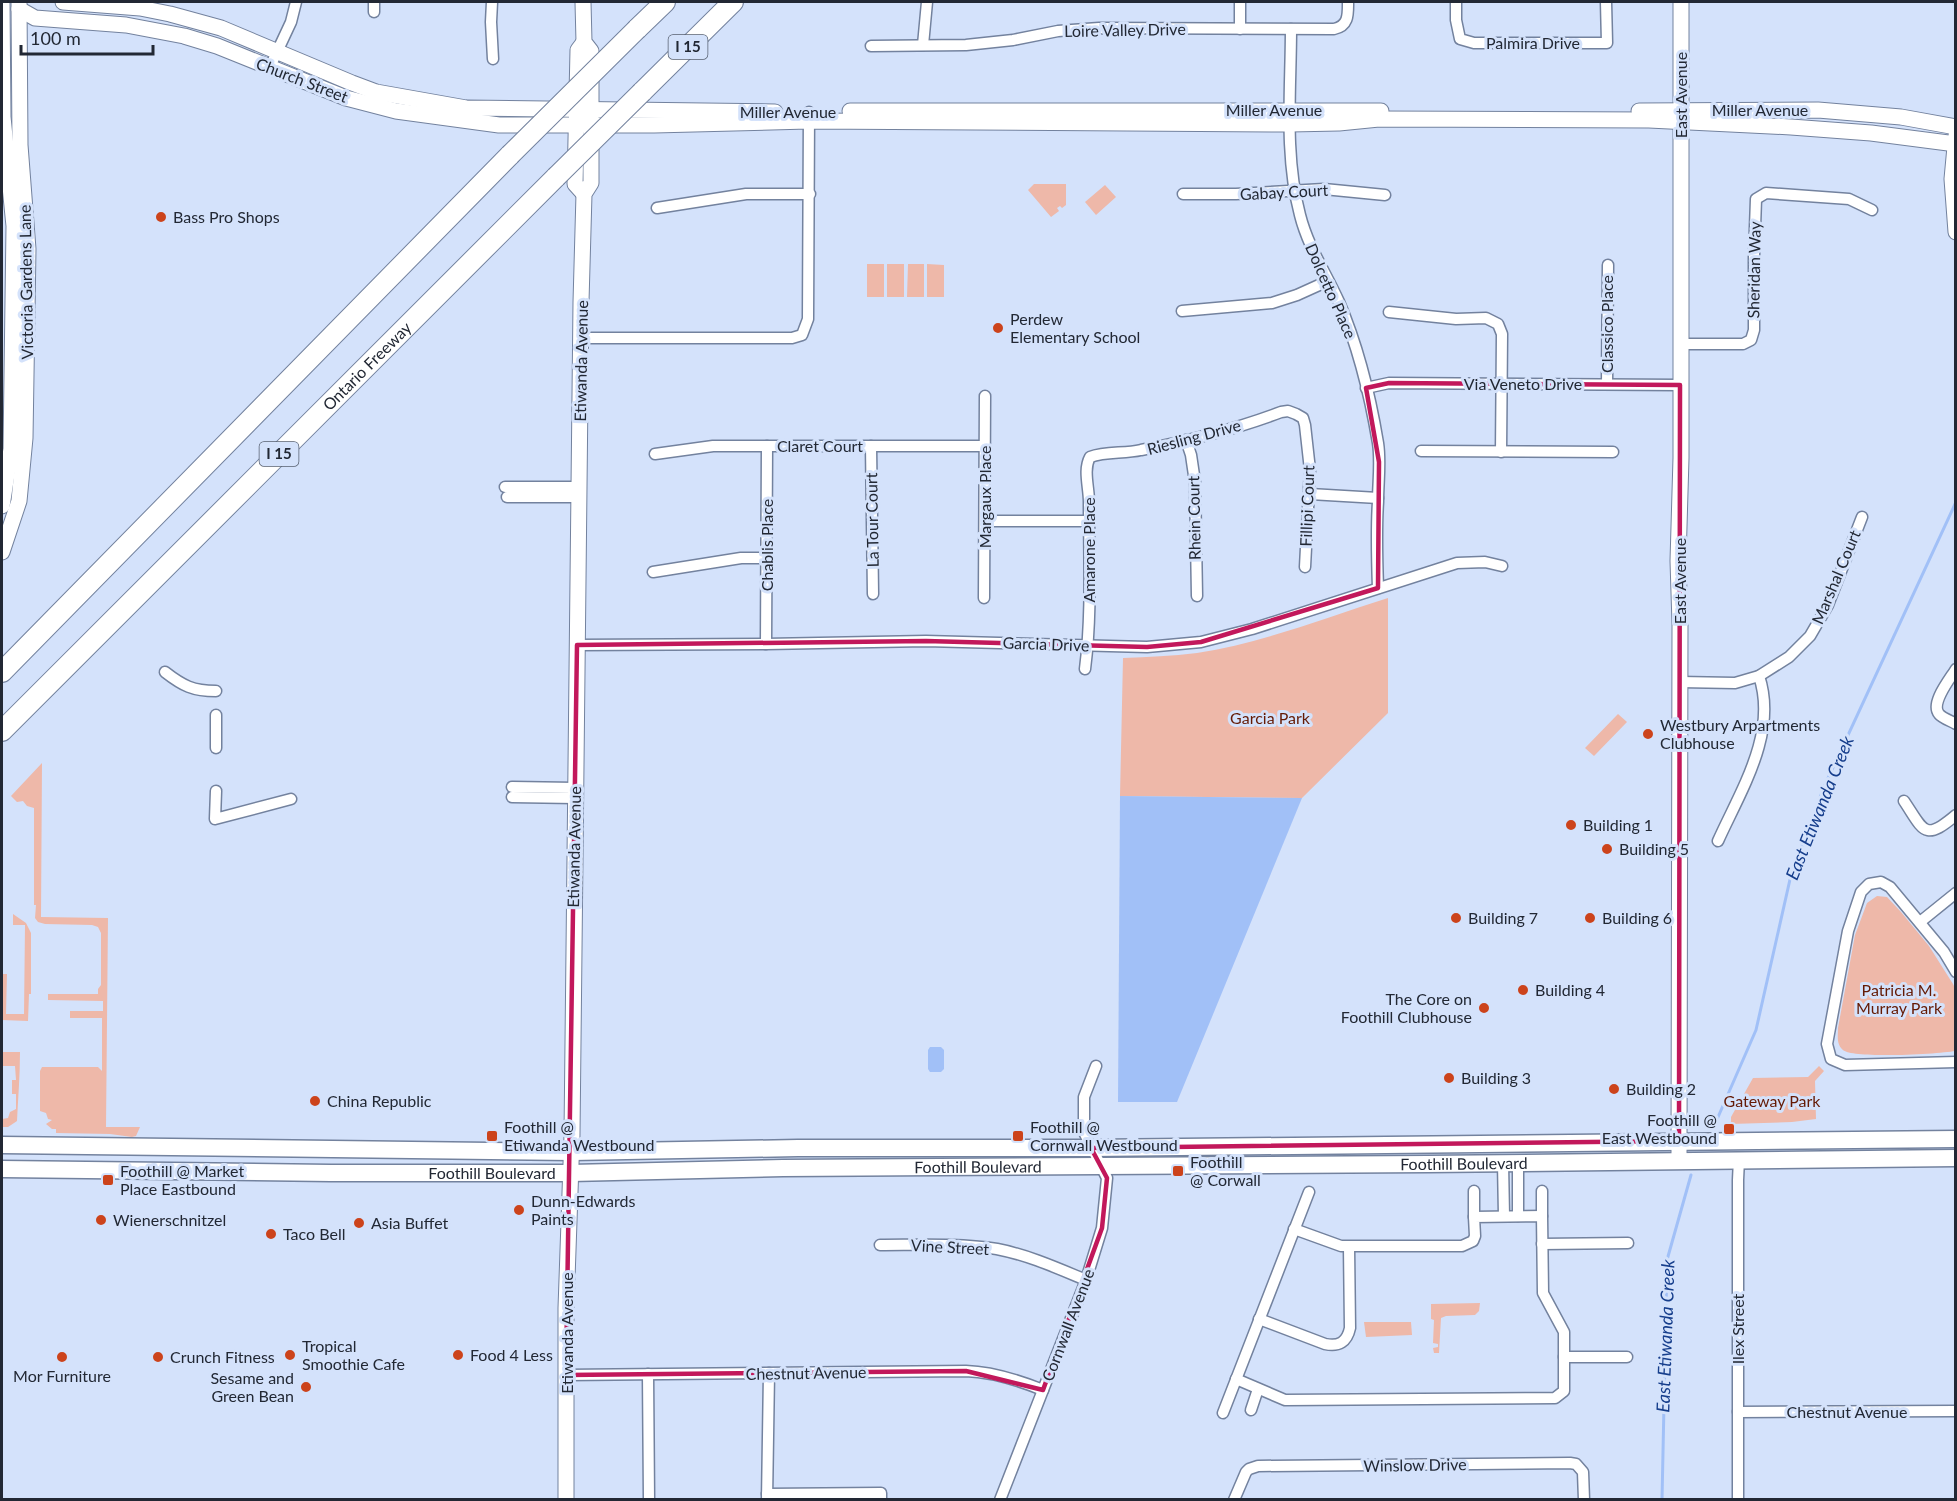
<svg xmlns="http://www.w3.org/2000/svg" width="1957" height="1501" viewBox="0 0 1957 1501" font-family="Lato,sans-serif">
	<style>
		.green { fill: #eeb8a9 }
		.water { fill: #a1c0f7 }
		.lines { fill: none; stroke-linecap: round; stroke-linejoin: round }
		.stream { stroke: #a1c0f7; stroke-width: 3 }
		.street-casing { stroke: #73829e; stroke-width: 13 }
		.secondary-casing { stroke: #73829e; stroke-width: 17 }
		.primary-casing { stroke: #73829e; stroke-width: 19 }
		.highway-casing { stroke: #73829e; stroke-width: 22 }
		.street { stroke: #fff; stroke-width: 10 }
		.secondary { stroke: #fff; stroke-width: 15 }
		.primary { stroke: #fff; stroke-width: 16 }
		.highway { stroke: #fff; stroke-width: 20 }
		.highway-bridge-casing { stroke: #73829e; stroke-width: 22; stroke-linecap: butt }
		.highway-bridge { stroke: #fff; stroke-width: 20 }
		.marked { fill: none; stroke: #c2185b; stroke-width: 4.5; stroke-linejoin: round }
		.poi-dot { fill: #cc431b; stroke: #d4e2fb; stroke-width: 2 }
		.labels { text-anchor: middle; stroke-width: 6; stroke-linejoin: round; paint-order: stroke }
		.shield { fill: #d4e2fb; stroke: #576070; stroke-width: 1.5 }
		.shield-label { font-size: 15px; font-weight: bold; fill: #222834 }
		.street-label { font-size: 16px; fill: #222834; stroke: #d4e2fb }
		.poi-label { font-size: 16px; fill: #222834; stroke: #d4e2fb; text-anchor: start }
		.park-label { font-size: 16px; fill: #641a05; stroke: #d4e2fb }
		.water-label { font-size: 18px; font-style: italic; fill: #163e8c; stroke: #d4e2fb }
	</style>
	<rect width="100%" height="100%" fill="#d4e2fb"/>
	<g class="green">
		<polygon points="1034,184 1066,184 1066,205 1062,208 1060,206 1057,208 1059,211 1051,217 1028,190"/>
		<polygon points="1105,185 1116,197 1096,215 1085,202"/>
		<rect x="867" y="264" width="17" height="33"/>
		<rect x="887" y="264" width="17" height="33"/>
		<polygon points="908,264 924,264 924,297 907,297"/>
		<polygon points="927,264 944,265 944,297 927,297"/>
		<path d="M1388 598V713L1302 798 1120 796 1123 658C1148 657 1172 656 1197 653 1262 643 1325 618 1388 598Z"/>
		<polygon points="1618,714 1627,722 1594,756 1585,748"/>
		<polygon points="42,763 41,917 108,918 106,1127 140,1127 136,1136 132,1137 110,1134 56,1133 56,1129 52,1129 46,1124 52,1120 48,1119 46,1113 40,1111 40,1071 42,1067 98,1067 102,1071 102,1018 70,1018 70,1011 103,1011 103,1001 48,1000 48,994 98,994 98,989 101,985 101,933 98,927 92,925 45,924 38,922 35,918 36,905 34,905 34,808 27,806 23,801 17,802 11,796"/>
		<path d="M1877 896 1887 897 1901 912 1929 946 1953 984 1956 990 1955 1051C1939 1054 1854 1059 1843 1050 1836 1044 1838 1035 1838 1028L1855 935 1867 903Z"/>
		<polygon points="13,914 26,923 31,933 31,994 29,994 28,1021 2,1020 2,974 7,974 6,1014 24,1014 25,925 13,925"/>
		<path d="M2 1052H20C20 1076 18 1098 17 1121L8 1127H2V1119L8 1118 10 1112 16 1109V1094H12V1080H16L15 1066H2Z"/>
		<polygon points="1819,1066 1824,1071 1815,1081 1816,1119 1792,1122 1731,1124 1731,1117 1753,1078 1808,1077"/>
		<polygon points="1480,1303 1479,1311 1475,1315 1446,1316 1441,1318 1439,1353 1434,1353 1433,1348 1438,1347 1438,1344 1433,1343 1434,1320 1431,1319 1431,1304"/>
		<polygon points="1364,1322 1411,1322 1412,1335 1366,1337"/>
	</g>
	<g class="water">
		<polygon points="1120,796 1302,798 1177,1102 1118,1102"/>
		<polygon points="930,1047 941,1047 944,1050 944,1069 941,1072 930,1072 928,1069 928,1050"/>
	</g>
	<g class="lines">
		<g class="stream">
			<polyline points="1715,1124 1756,1030 1791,875 1824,787 1956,502"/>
			<polyline points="1662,1500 1667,1260 1691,1175"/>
		</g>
		<g class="street-casing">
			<g id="street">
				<polyline points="374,2 374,12"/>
				<polyline points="492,2 491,22 493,59"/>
				<polyline points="1456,2 1456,20 1460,39 1474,43 1607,43 1606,2"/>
				<polyline points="1240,29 1240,2"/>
				<path d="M1291 29C1291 90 1284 155 1300 215 1308 247 1326 273 1339 302 1358 346 1370 395 1378 443 1381 462 1378 482 1378 502 1376 531 1377 559 1378 588"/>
				<polyline points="923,45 927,2"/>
				<path d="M871 46 966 45 1013 40 1058 31 1099 28 1334 29C1349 26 1348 14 1348 2"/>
				<polyline points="270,67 291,22 296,2"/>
				<polyline points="1183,194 1236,194 1324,189 1385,195"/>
				<polyline points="657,208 746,194 810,194"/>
				<polyline points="1182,311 1272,303 1297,295 1328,281"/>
				<polyline points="1389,312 1456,319 1486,318 1498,324 1502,334 1501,452"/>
				<polyline points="581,338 792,338 802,335 808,319 809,112"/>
				<polyline points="1681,344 1743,344 1751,340 1754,330 1754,256 1756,199 1766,193 1849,199 1872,210"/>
				<polyline points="1607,384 1608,265"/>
				<polyline points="1366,388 1389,383 1680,385"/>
				<polyline points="1186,440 1191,455 1195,482 1197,596"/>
				<polyline points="871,446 873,594"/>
				<polyline points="1421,451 1613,452"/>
				<polyline points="655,454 713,446 985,446"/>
				<polyline points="505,487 579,487"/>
				<polyline points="1310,494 1378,498"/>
				<polyline points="507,497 579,497"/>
				<polyline points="985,521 1089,521"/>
				<polyline points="653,572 741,558 767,558"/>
				<polyline points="984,598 985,396"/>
				<polyline points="766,644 767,446"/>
				<polyline points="577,645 766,644 926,641 1147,647 1201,642 1252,629 1457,563 1485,562 1502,566"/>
				<path d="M1085 669C1092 614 1089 557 1089 502 1089 487 1083 470 1090 457 1106 451 1124 454 1141 450 1188 441 1236 429 1281 412L1288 411 1296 414 1303 418 1305 425 1310 470 1305 567"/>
				<path d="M1956 669C1950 679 1930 703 1939 714 1942 718 1951 721 1956 724"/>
				<path d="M165 672C183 686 193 691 216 691"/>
				<polyline points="1680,682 1735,683 1759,676 1789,657 1810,636 1828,605 1862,517"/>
				<polyline points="216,715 216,748"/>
				<polyline points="512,787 575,788"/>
				<polyline points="216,791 215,819 291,799"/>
				<polyline points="512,797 575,798"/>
				<path d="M1904 801C1924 831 1924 842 1956 815"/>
				<path d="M1718 841C1741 790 1778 733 1759 676"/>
				<polyline points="1920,922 1956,893"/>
				<polyline points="1956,972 1944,952 1890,887 1881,882 1869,884 1861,892 1848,931 1827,1044 1831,1059 1845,1065 1956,1062"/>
				<polyline points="1503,1163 1504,1216"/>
				<polyline points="1518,1163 1518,1216"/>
				<polyline points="1474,1191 1474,1217"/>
				<polyline points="1542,1191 1542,1216"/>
				<polyline points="1542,1244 1628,1243"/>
				<path d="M880 1245C919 1245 959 1243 997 1249 1028 1255 1057 1268 1086 1280"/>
				<path d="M1259 1319 1325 1344C1339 1347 1347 1342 1350 1328L1349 1247"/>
				<polyline points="1564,1357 1627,1357"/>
				<polyline points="648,1374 649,1500"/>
				<path d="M566 1375 966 1371C993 1372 1018 1380 1043 1390"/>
				<polyline points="1236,1379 1285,1400 1555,1398 1564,1391 1564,1332 1543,1293 1542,1216 1474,1217 1475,1236 1473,1241 1462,1246 1341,1246 1294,1229"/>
				<polyline points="1251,1410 1258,1389"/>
				<polyline points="1738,1412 1956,1411"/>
				<polyline points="1223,1413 1309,1192"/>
				<polyline points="767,1494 881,1493 881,1500"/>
				<polyline points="767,1500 769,1373"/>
				<polyline points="1000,1500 1086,1280 1102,1228 1107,1178 1084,1132 1084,1097 1096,1066"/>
				<polyline points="1234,1500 1246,1472 1249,1469 1258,1466 1570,1463 1576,1464 1583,1472 1584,1500"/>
				<polyline points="1738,1500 1738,1180 1739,1159"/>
			</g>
		</g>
		<g class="secondary-casing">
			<g id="secondary">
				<polyline points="63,2 140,8 170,14 221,28 352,83 376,92 466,108 775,112"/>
				<polyline points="19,9 35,18 126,25 184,36 217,46 346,98 396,111 499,125 654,125 808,121 1290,124 1339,123 1379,119 1649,120 1791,127 1871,133 1956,144"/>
				<polyline points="850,111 1381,111"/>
				<polyline points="1639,111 1818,110 1901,117 1956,127"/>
				<polyline points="1956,136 1952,179 1956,232"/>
				<polyline points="584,194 575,184 578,50 584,42"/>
				<polyline points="2,506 11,449 14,226 3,117 2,2"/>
				<polyline points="2,552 19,501 25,438 28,249 20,145 19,2"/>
				<polyline points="1679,1161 1680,624 1678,561 1681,458 1681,2"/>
				<polyline points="566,1500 566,1308 572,1135 581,302 584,194 591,183 591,51 584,42 583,2"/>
			</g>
		</g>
		<g class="primary-casing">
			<g id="primary">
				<polyline points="2,1145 572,1152 798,1148 1090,1148 1956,1139"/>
				<path id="s1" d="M2 1169 331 1173H571L783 1168 1428 1164 1956 1158"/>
			</g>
		</g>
		<g class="highway-casing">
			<g id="highway">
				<polyline points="637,29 665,2"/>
				<polyline points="642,92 733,2"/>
				<polyline points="2,672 510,155"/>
				<path id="s2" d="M2 731 556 177"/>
			</g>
		</g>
		<use href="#street" class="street"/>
		<use href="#secondary" class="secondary"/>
		<use href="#primary" class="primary"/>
		<use href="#highway" class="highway"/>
		<g class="highway-bridge-casing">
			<g id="highway-bridge">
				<polyline points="510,155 637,29"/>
				<polyline points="556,177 642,92"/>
			</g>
		</g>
		<use href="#highway-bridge" class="highway-bridge"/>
	</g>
	<path class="marked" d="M1389 383 1680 385 1679 1141 1091 1148 1107 1178 1102 1228 1043 1390 966 1371 566 1375 577 645 926 641 1147 647 1201 642 1378 588 1379 462 1366 388Z"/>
	<g class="poi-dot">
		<circle cx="161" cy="217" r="6"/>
		<circle cx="998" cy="328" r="6"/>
		<circle cx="1648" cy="734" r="6"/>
		<circle cx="1571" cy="825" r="6"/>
		<circle cx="1607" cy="849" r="6"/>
		<circle cx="1456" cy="918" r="6"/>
		<circle cx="1590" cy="918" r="6"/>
		<circle cx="1523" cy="990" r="6"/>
		<circle cx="1484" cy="1008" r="6"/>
		<circle cx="1449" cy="1078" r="6"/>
		<circle cx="1614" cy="1089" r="6"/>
		<circle cx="315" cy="1101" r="6"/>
		<rect x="1723" y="1123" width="12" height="12" rx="3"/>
		<rect x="486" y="1130" width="12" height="12" rx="3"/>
		<rect x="1012" y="1130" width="12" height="12" rx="3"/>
		<rect x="1172" y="1165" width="12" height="12" rx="3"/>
		<rect x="102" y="1174" width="12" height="12" rx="3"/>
		<circle cx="519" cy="1210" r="6"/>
		<circle cx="101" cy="1220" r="6"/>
		<circle cx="359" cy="1223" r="6"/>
		<circle cx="271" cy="1234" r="6"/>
		<circle cx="290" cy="1355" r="6"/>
		<circle cx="458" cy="1355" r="6"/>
		<circle cx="62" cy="1357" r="6"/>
		<circle cx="158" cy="1357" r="6"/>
		<circle cx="306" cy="1387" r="6"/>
	</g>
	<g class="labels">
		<g class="shield">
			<rect x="668.5" y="35" width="39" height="24" rx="4.5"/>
			<rect x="259.5" y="442" width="39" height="24" rx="4.5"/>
		</g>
		<g class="shield-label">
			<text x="688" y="52">I 15</text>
			<text x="279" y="459">I 15</text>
		</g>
		<g class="street-label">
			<text transform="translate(1125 30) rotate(-1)" y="6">Loire Valley Drive</text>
			<text x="1533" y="49">Palmira Drive</text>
			<text transform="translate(302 80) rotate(21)" y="6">Church Street</text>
			<text transform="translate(1681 95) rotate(-90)" y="6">East Avenue</text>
			<text x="1274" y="116">Miller Avenue</text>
			<text x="1760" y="116">Miller Avenue</text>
			<text x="788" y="118">Miller Avenue</text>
			<text transform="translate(1284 192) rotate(-3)" y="6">Gabay Court</text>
			<text transform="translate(1754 270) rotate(-89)" y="6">Sheridan Way</text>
			<text transform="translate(26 282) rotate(-91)" y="6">Victoria Gardens Lane</text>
			<text transform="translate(1331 291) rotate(66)" y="6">Dolcetto Place</text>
			<text transform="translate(1607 324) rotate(-90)" y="6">Classico Place</text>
			<text transform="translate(581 361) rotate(-89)" y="6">Etiwanda Avenue</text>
			<text dy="6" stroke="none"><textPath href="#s2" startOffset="516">Ontario Freeway</textPath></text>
			<text x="1523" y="390">Via Veneto Drive</text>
			<text transform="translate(1194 437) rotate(-15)" y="6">Riesling Drive</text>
			<text x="820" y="452">Claret Court</text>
			<text transform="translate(985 497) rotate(-90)" y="6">Margaux Place</text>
			<text transform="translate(1307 506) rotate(-88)" y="6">Fillipi Court</text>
			<text transform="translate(1194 518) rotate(-91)" y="6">Rhein Court</text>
			<text transform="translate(872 520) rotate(-91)" y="6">La Tour Court</text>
			<text transform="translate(767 545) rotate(-90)" y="6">Chablis Place</text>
			<text transform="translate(1089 550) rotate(-90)" y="6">Amarone Place</text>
			<text transform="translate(1836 577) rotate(-67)" y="6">Marshal Court</text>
			<text transform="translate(1680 581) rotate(-90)" y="6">East Avenue</text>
			<text transform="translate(1046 644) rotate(2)" y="6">Garcia Drive</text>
			<text transform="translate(574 847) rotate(-89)" y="6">Etiwanda Avenue</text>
			<text dy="6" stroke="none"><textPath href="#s1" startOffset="1462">Foothill Boulevard</textPath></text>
			<text dy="6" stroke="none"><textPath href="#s1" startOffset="976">Foothill Boulevard</textPath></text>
			<text dy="6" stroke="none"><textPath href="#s1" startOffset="490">Foothill Boulevard</textPath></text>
			<text transform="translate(950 1247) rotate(3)" y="6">Vine Street</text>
			<text transform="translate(1068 1325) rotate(-69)" y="6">Cornwall Avenue</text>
			<text transform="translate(1738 1329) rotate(-90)" y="6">Ilex Street</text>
			<text transform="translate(567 1333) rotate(-90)" y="6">Etiwanda Avenue</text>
			<text transform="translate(806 1373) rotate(-1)" y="6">Chestnut Avenue</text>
			<text x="1847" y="1418">Chestnut Avenue</text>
			<text transform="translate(1415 1465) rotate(-1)" y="6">Winslow Drive</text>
		</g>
		<g class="poi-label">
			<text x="173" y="223">Bass Pro Shops</text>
			<text x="1010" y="325">Perdew<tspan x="1010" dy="18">Elementary School</tspan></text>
			<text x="1660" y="731">Westbury Arpartments<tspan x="1660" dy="18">Clubhouse</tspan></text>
			<text x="1583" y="831">Building 1</text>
			<text x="1619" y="855">Building 5</text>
			<text x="1468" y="924">Building 7</text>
			<text x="1602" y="924">Building 6</text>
			<text x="1535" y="996">Building 4</text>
			<text x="1472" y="1005" text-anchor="end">The Core on<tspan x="1472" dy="18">Foothill Clubhouse</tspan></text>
			<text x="1461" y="1084">Building 3</text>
			<text x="1626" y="1095">Building 2</text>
			<text x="327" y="1107">China Republic</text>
			<text x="1717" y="1126" text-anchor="end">Foothill @<tspan x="1717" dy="18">East Westbound</tspan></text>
			<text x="504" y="1133">Foothill @<tspan x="504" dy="18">Etiwanda Westbound</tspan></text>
			<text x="1030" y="1133">Foothill @<tspan x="1030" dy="18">Cornwall Westbound</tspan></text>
			<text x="1190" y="1168">Foothill<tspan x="1190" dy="18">@ Corwall</tspan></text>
			<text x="120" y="1177">Foothill @ Market<tspan x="120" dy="18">Place Eastbound</tspan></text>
			<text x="531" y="1207">Dunn-Edwards<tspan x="531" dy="18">Paints</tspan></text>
			<text x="113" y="1226">Wienerschnitzel</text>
			<text x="371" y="1229">Asia Buffet</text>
			<text x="283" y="1240">Taco Bell</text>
			<text x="302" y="1352">Tropical<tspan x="302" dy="18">Smoothie Cafe</tspan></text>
			<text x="470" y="1361">Food 4 Less</text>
			<text x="170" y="1363">Crunch Fitness</text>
			<text x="62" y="1382" text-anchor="middle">Mor Furniture</text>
			<text x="294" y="1384" text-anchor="end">Sesame and<tspan x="294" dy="18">Green Bean</tspan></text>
		</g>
		<g class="park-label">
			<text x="1270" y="724">Garcia Park</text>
			<text x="1899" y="996">Patricia M.<tspan x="1899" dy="18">Murray Park</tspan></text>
			<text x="1772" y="1107">Gateway Park</text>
		</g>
		<g class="water-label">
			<text transform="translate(1820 808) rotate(-68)" y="6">East Etiwanda Creek</text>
			<text transform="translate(1666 1336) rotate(-88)" y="6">East Etiwanda Creek</text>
		</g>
	</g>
	<rect width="1957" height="1501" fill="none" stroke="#222834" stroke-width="6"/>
	<path d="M21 45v9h132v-9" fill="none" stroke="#222834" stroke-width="3"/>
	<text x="30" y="45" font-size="18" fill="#222834" stroke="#d4e2fb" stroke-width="4.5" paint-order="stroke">100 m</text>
</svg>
